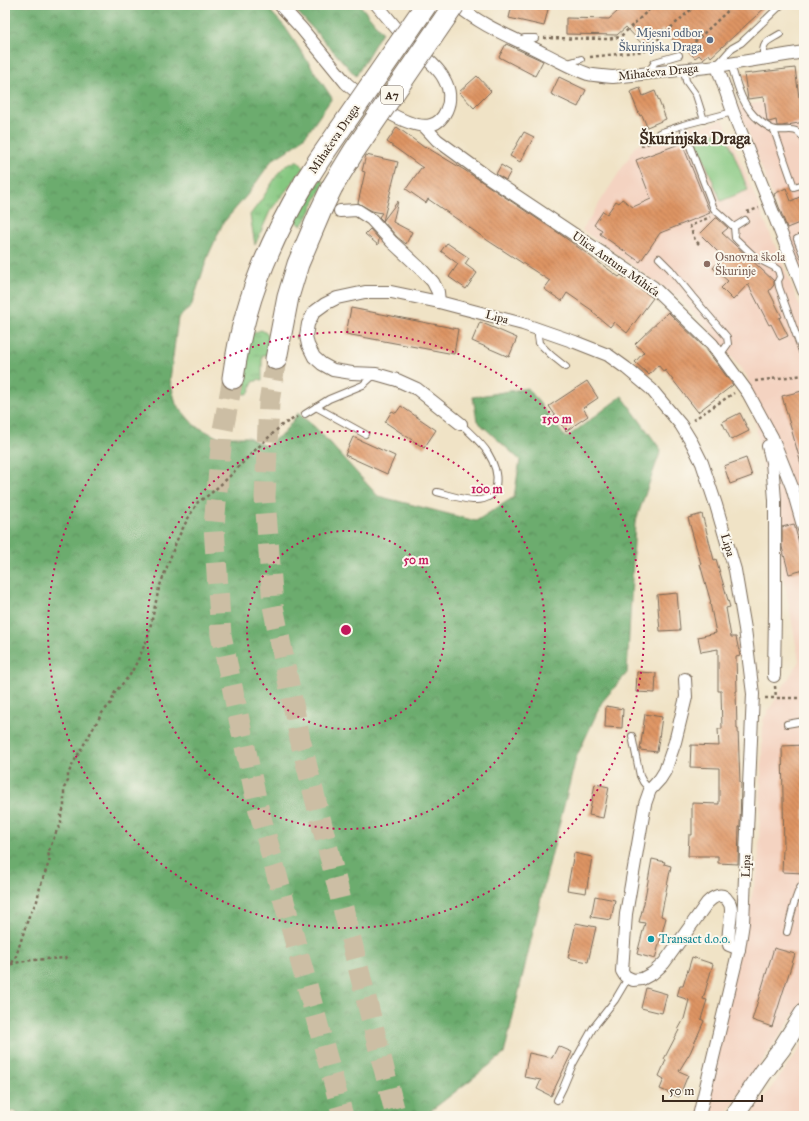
<svg xmlns="http://www.w3.org/2000/svg" width="809" height="1121" viewBox="0 0 809 1121" font-family="'IM FELL Great Primer',serif">
	<style>
		.built { fill: #f4d3c1 }
		.grass { fill: url(#grass-tufts); stroke: #60784f }
		.forest { fill: url(#forest-crowns); stroke: #546b46 }
		.garden { fill: #85c780; stroke: #60784f }
		.building { fill: url(#building-back-hatch) }
		.lines { fill: none; stroke-linecap: round; stroke-linejoin: round }
		.trunk-tunnel { stroke: #ccbea4; stroke-width: 21; stroke-dasharray: 21 10; stroke-linecap: butt }
		.service-casing { stroke: #7a6b59; stroke-width: 8 }
		.minor-casing { stroke: #7a6b59; stroke-width: 14 }
		.secondary-casing { stroke: #7a6b59; stroke-width: 20 }
		.trunk-casing { stroke: #7a6b59; stroke-width: 23 }
		.path { stroke: #7a6b59; stroke-width: 2.5; stroke-dasharray: 3 3; stroke-linecap: butt }
		.service { stroke: #fff; stroke-width: 6 }
		.minor { stroke: #fff; stroke-width: 12 }
		.secondary { stroke: #fff; stroke-width: 18 }
		.trunk { stroke: #fff; stroke-width: 21 }
		.trunk-bridge-casing { stroke: #7a6b59; stroke-width: 23; stroke-linecap: butt }
		.trunk-bridge { stroke: #fff; stroke-width: 21 }
		.ring { fill: none; stroke: #c2185b; stroke-width: 2; stroke-dasharray: 2 4 }
		.service-dot { fill: #5c6f8a; stroke: #fbf7ec; stroke-width: 1.5 }
		.education-dot { fill: #8d6e63; stroke: #fbf7ec; stroke-width: 1.5 }
		.culture-dot { fill: #0f9aa8; stroke: #fbf7ec; stroke-width: 1.5 }
		.labels { text-anchor: middle; stroke-width: 4; stroke-linejoin: round; paint-order: stroke }
		.shield { fill: #fbf7ec; stroke: #75685c; stroke-width: 1 }
		.shield-label { font-size: 11px; font-weight: bold; fill: #3b2a1e }
		.service-label { font-size: 12px; fill: #4e5e75; stroke: #fbf7ec; text-anchor: end }
		.street-label { font-size: 12px; fill: #3b2a1e; stroke: #fbf7ec }
		.education-label { font-size: 12px; fill: #785e54; stroke: #fbf7ec; text-anchor: start }
		.culture-label { font-size: 12px; fill: #0d838f; stroke: #fbf7ec; text-anchor: start }
		.district-label { font-size: 16px; font-weight: bold; fill: #3b2a1e; stroke: #fbf7ec }
		.centre { fill: #c2185b; stroke: #fbf7ec; stroke-width: 2 }
		.ring-label { font-size: 12px; text-anchor: middle; font-weight: bold; fill: #c2185b; stroke: #fbf7ec; stroke-width: 4; stroke-linejoin: round; paint-order: stroke }
	</style>
	<defs>
		<pattern id="grass-tufts" width="24" height="20" patternUnits="userSpaceOnUse"><rect width="24" height="20" fill="#85c780"/><path d="M3 7l-1-3M5 7V3M7 7l1-3M15 17l-1-3M17 17v-4M19 17l1-3" fill="none" stroke="#6ea268"/></pattern>
		<pattern id="forest-crowns" width="20" height="18" patternUnits="userSpaceOnUse"><rect width="20" height="18" fill="#6cac6e"/><path d="M2 6a3 3 0 1 1 6 0M12 15a3 3 0 1 1 6 0" fill="none" stroke="#5a8c5a"/></pattern>
		<pattern id="building-back-hatch" width="6" height="6" patternUnits="userSpaceOnUse"><rect width="6" height="6" fill="#de9464"/><path d="M-1 5l2 2M0 0l6 6M5-1l2 2" fill="none" stroke="#b57952"/></pattern>
	</defs>
	<rect width="100%" height="100%" fill="#fbf7ec"/>
	<filter id="ink" filterUnits="userSpaceOnUse"><feTurbulence type="fractalNoise" baseFrequency=".025" numOctaves="2"/><feDisplacementMap in="SourceGraphic" scale="8" xChannelSelector="R" yChannelSelector="G"/><feConvolveMatrix kernelMatrix="1 2 1 2 8 2 1 2 1" color-interpolation-filters="sRGB"/></filter>
	<filter id="wash" filterUnits="userSpaceOnUse"><feTurbulence type="fractalNoise" baseFrequency=".012" numOctaves="4" result="noise"/><feDisplacementMap in="SourceGraphic" scale="16" xChannelSelector="R" yChannelSelector="G"/><feGaussianBlur stdDeviation="0.9" result="paint"/><feColorMatrix in="noise" values="0 0 0 0 0 0 0 0 0 0 0 0 0 0 0 0 0 1.4 0 .05"/><feComposite in="paint" operator="in"/></filter>
	<g filter="url(#wash)">
		<rect width="100%" height="100%" fill="#f0e3c6"/>
		<g class="built">
			<polygon points="804,96 804,279 738,106"/>
			<polygon points="723,119 804,316 804,1000 725,1116 697,1116 758,870 763,720 799,661 747,376 703,322 680,299 582,230 631,154 634,148 638,144 692,125 704,126"/>
			<polygon points="804,1042 804,1116 750,1116 783,1072"/>
		</g>
		<g class="grass">
			<polygon points="296,161 298,161 304,168 270,211 255,245 250,215 262,199 279,172 285,166"/>
			<polygon points="321,179 324,183 305,222 301,225 298,224 296,221 296,218"/>
			<path d="M261 330C272 334 270 345 269 355H262V380L258 379 257 381H254C252 385 250 388 249 393L245 394 240 393 242 386 246 378 243 375 251 334 253 333Z"/>
		</g>
		<g class="forest">
			<polygon points="5,5 265,5 285,27 332,98 307,134 296,145 272,160 248,194 223,223 208,256 191,307 178,318 170,380 176,404 194,425 217,437 248,437 265,446 284,433 298,413 316,428 378,496 476,521 514,497 520,460 477,421 473,397 528,388 566,438 622,396 661,450 635,523 627,673 602,702 576,758 547,873 504,1054 424,1116 19,1116 15,1111 5,1113"/>
			<polygon points="291,5 360,5 382,32 356,76"/>
		</g>
		<polygon class="garden" points="724,129 748,190 721,201 696,140"/>
		<g id="blocks">
			<g class="building">
				<polygon points="512,5 549,5 544,26 509,18"/>
				<polygon points="625,5 768,5 711,57 709,54 703,59 699,55 695,58 684,46 681,49 663,29 644,46 626,27 617,35 566,34 566,18 609,19"/>
				<polygon points="506,44 543,61 535,76 499,57"/>
				<polygon points="795,68 799,97 804,96 804,122 782,126 777,126 776,120 769,122 767,121 764,97 748,99 744,74"/>
				<polygon points="477,76 491,91 474,108 459,92"/>
				<polygon points="559,77 586,90 578,107 551,94"/>
				<polygon points="640,88 643,96 655,91 666,119 647,127 642,115 640,116 630,92"/>
				<polygon points="397,127 425,148 426,147 466,171 560,234 619,277 621,275 624,277 653,298 627,333 614,322 610,327 592,312 593,311 567,293 562,301 544,289 550,281 490,242 428,199 426,203 406,189 421,168 423,168 387,142"/>
				<polygon points="524,132 534,137 520,162 510,156"/>
				<polygon points="682,143 710,213 660,233 640,262 600,234 602,230 594,225 603,211 607,214 616,201 619,203 622,199 633,207 651,199 636,160"/>
				<polygon points="366,155 398,162 383,221 379,217 382,213 372,211 358,203 365,172 362,171"/>
				<polygon points="501,165 511,171 506,180 496,174"/>
				<polygon points="786,188 791,201 804,195 804,221 787,228 774,194"/>
				<polygon points="398,201 393,222 412,232 406,244 397,237 383,221"/>
				<polygon points="716,218 717,218 728,228 722,233 774,281 774,285 769,291 782,317 779,318 788,336 779,340 771,324 769,325 748,284 733,300 721,288 728,281 713,268 723,257 700,234"/>
				<polygon points="370,229 379,239 378,245 365,234"/>
				<polygon points="447,243 469,258 465,264 477,273 466,289 449,277 458,264 441,251"/>
				<polygon points="351,308 458,329 454,354 346,334"/>
				<polygon points="668,312 706,349 733,385 698,412 665,370 664,372 658,365 649,375 635,362 644,352 635,344"/>
				<polygon points="480,322 517,338 509,357 472,341"/>
				<polygon points="587,381 598,398 583,408 588,416 566,431 549,406"/>
				<polygon points="802,391 804,397 804,464 801,464 782,396"/>
				<polygon points="401,406 436,430 424,448 385,422 392,411 396,413"/>
				<polygon points="740,413 749,431 731,440 722,422"/>
				<polygon points="353,437 395,456 387,474 345,455"/>
				<polygon points="746,458 752,476 730,484 724,466"/>
				<polygon points="702,514 714,560 716,559 730,607 726,608 731,637 736,637 740,656 736,657 737,691 736,691 737,729 738,729 740,783 741,783 740,827 739,827 738,864 718,863 718,856 688,856 689,835 692,835 692,803 719,804 719,768 690,767 691,745 719,746 718,729 722,729 721,691 718,691 718,649 701,652 698,637 716,633 710,603 711,603 700,564 701,564 688,518"/>
				<polygon points="794,524 804,561 804,570 789,574 782,547 782,527"/>
				<polygon points="677,593 680,630 660,631 657,595"/>
				<polygon points="637,672 656,673 655,693 636,692"/>
				<polygon points="606,706 623,709 622,728 605,727"/>
				<polygon points="645,714 662,717 657,752 640,750"/>
				<polygon points="804,745 804,873 782,872 783,849 784,849 782,746"/>
				<polygon points="595,784 609,787 603,818 589,815"/>
				<polygon points="574,853 592,857 586,893 567,890"/>
				<polygon points="652,859 665,862 664,864 671,866 661,916 666,918 655,959 637,954 645,923 639,922 644,903"/>
				<polygon points="595,896 615,900 611,920 591,917"/>
				<polygon points="576,923 596,927 588,962 568,958"/>
				<polygon points="774,948 795,954 772,1027 752,1020"/>
				<polygon points="692,957 713,964 703,999 707,1000 701,1019 704,1021 690,1053 679,1071 688,1075 679,1097 660,1089 664,1079 659,1076 666,1060 664,1059 679,1030 678,1030 684,1019 689,1000 677,996 680,986 683,986"/>
				<polygon points="646,988 667,994 662,1013 641,1008"/>
				<polygon points="558,1046 572,1052 551,1096 537,1089 541,1080 524,1077 529,1053 552,1058"/>
			</g>
		</g>
	</g>
	<g filter="url(#ink)">
		<use href="#blocks" fill-opacity="0" stroke="#7a6b59" stroke-width="1"/>
		<g class="lines">
			<g class="trunk-tunnel">
				<polyline points="276,359 269,402 265,498 273,606 300,739 396,1116"/>
				<polyline points="233,378 222,435 214,526 221,635 257,803 343,1116"/>
			</g>
			<g class="service-casing">
				<g id="service">
					<polyline points="519,41 524,38 535,38"/>
					<path d="M763 58C762 41 767 42 780 34"/>
					<path d="M731 64C737 85 742 107 760 121 765 125 770 129 776 130 789 132 795 125 804 139"/>
					<polyline points="567,65 571,62 581,59"/>
					<polyline points="717,65 732,48 741,43 781,5"/>
					<polyline points="684,69 686,81 696,95 704,120"/>
					<polyline points="648,73 655,62 679,55"/>
					<polyline points="774,130 794,187 804,184"/>
					<polyline points="684,131 714,209 734,227"/>
					<polyline points="659,133 683,125 733,112"/>
					<polyline points="745,220 734,227 735,238 737,240 756,258 774,267 778,270 780,277 778,281 779,287 804,357"/>
					<polyline points="804,236 797,239 804,257"/>
					<polyline points="659,258 670,269 692,296 727,337 728,344 720,355"/>
					<polyline points="537,329 539,343 551,355 566,367"/>
					<polyline points="316,407 365,434"/>
					<polyline points="305,414 329,399 363,385 374,375"/>
					<path d="M437 492C449 495 460 499 473 500 503 502 500 472 488 453 482 443 470 433 461 424"/>
					<polyline points="787,724 804,721"/>
					<polyline points="632,736 640,776 643,782 650,790"/>
					<path d="M787 932C790 921 796 888 804 883"/>
					<polyline points="557,1100 563,1088 573,1064 593,1028 615,1000 628,978"/>
				</g>
			</g>
			<g class="minor-casing">
				<g id="minor">
					<path d="M280 5 302 29 346 83C361 97 410 131 431 125 438 123 443 118 446 111 451 101 450 89 444 79 438 66 421 55 411 45 399 32 388 18 377 5"/>
					<path d="M457 5C483 27 514 38 543 53 558 60 573 69 588 74 596 76 605 76 613 77L717 66 804 52"/>
					<polyline points="717,66 733,112 804,291"/>
					<polyline points="424,126 437,140 485,175 653,287 712,344 748,393 772,437 792,487 804,529"/>
					<polyline points="340,211 357,210 371,219 392,242 422,270 433,282 438,292 439,302"/>
					<polyline points="461,424 417,389 397,380 376,374 352,373 333,370 322,364 314,357 308,345 306,336 308,324 314,312 325,304 337,298 365,292 391,292 439,302 523,324 575,342 608,355 626,368 651,389 681,425 692,443 702,463 716,505 735,570 745,629 753,694 743,923 739,949 699,1116"/>
					<polyline points="768,446 772,462 775,500 775,613 774,676"/>
					<path d="M685 679 686 697 675 742 665 771 660 779 650 790 645 804 626 914 622 971 625 976 633 980 642 979 653 973 664 963 707 903C713 897 722 891 728 901 730 903 731 907 731 910 731 922 727 933 729 945L739 949"/>
				</g>
			</g>
			<g class="secondary-casing">
				<polyline id="secondary" points="734,1116 763,1073 782,1048 804,1013"/>
			</g>
			<g class="trunk-casing">
				<g id="trunk">
					<polyline points="276,359 288,297 298,264 321,210 332,187"/>
					<path d="M233 378C236 357 240 336 246 315 259 268 280 224 305 182"/>
				</g>
			</g>
			<g class="path">
				<polyline points="544,38 607,39 620,37 654,5"/>
				<polyline points="686,50 734,5"/>
				<polyline points="590,57 645,51 696,5"/>
				<polyline points="641,146 655,141"/>
				<polyline points="747,212 759,208"/>
				<polyline points="699,244 695,240 690,226 710,217"/>
				<polyline points="755,381 804,375"/>
				<polyline points="693,420 734,393"/>
				<polyline points="775,686 776,698"/>
				<polyline points="765,698 804,698"/>
				<polyline points="12,963 16,956 29,916 37,901 40,887 50,859 48,853 57,830 61,825 61,815 64,808 64,788 68,781 68,774 76,758 102,713 111,703 115,692 130,675 138,660 148,637 159,588 177,540 187,520 198,502 210,494 228,478 253,452 282,425 297,417"/>
				<path d="M5 966C25 959 47 959 68 958"/>
			</g>
			<use href="#service" class="service"/>
			<use href="#minor" class="minor"/>
			<use href="#secondary" class="secondary"/>
			<use href="#trunk" class="trunk"/>
			<g class="trunk-bridge-casing">
				<g id="trunk-bridge">
					<polyline points="305,182 319,160 426,5"/>
					<polyline points="332,187 354,151 454,5"/>
				</g>
			</g>
			<use href="#trunk-bridge" class="trunk-bridge"/>
		</g>
	</g>
	<g class="ring">
		<circle cx="346" cy="630" r="99"/>
		<circle cx="346" cy="630" r="199"/>
		<circle cx="346" cy="630" r="298"/>
	</g>
	<circle class="service-dot" cx="710" cy="40" r="4"/>
	<circle class="education-dot" cx="707" cy="264" r="4"/>
	<circle class="culture-dot" cx="651" cy="939" r="4"/>
	<g class="labels">
		<rect class="shield" x="381" y="86" width="22" height="18" rx="3"/>
		<g class="shield-label">
			<text x="392" y="99">A7</text>
		</g>
		<g class="service-label">
			<text x="702" y="37">Mjesni odbor<tspan x="702" dy="14">Škurinjska Draga</tspan></text>
		</g>
		<g class="street-label">
			<text transform="translate(658 72) rotate(-6)" y="4">Mihačeva Draga</text>
			<text transform="translate(334 139) rotate(-56)" y="4">Mihačeva Draga</text>
			<text transform="translate(616 264) rotate(35)" y="4">Ulica Antuna Mihića</text>
			<text transform="translate(497 317) rotate(15)" y="4">Lipa</text>
			<text transform="translate(728 545) rotate(73)" y="4">Lipa</text>
			<text transform="translate(746 866) rotate(-87)" y="4">Lipa</text>
		</g>
		<g class="education-label">
			<text x="715" y="261">Osnovna škola<tspan x="715" dy="14">Škurinje</tspan></text>
		</g>
		<g class="culture-label">
			<text x="659" y="943">Transact d.o.o.</text>
		</g>
		<g class="district-label">
			<text x="695" y="144">Škurinjska Draga</text>
		</g>
	</g>
	<circle cx="346" cy="630" r="6" class="centre"/>
	<g class="ring-label">
		<text x="557" y="423">150 m</text>
		<text x="487" y="493">100 m</text>
		<text x="416" y="564">50 m</text>
	</g>
	<rect width="809" height="1121" fill="none" stroke="#fbf7ec" stroke-width="20"/>
	<path d="M663 1095v6h99v-6" fill="none" stroke="#3b2a1e" stroke-width="2"/>
	<text x="669" y="1095" font-size="12" fill="#3b2a1e" stroke="#fbf7ec" stroke-width="3" paint-order="stroke">50 m</text>
</svg>
